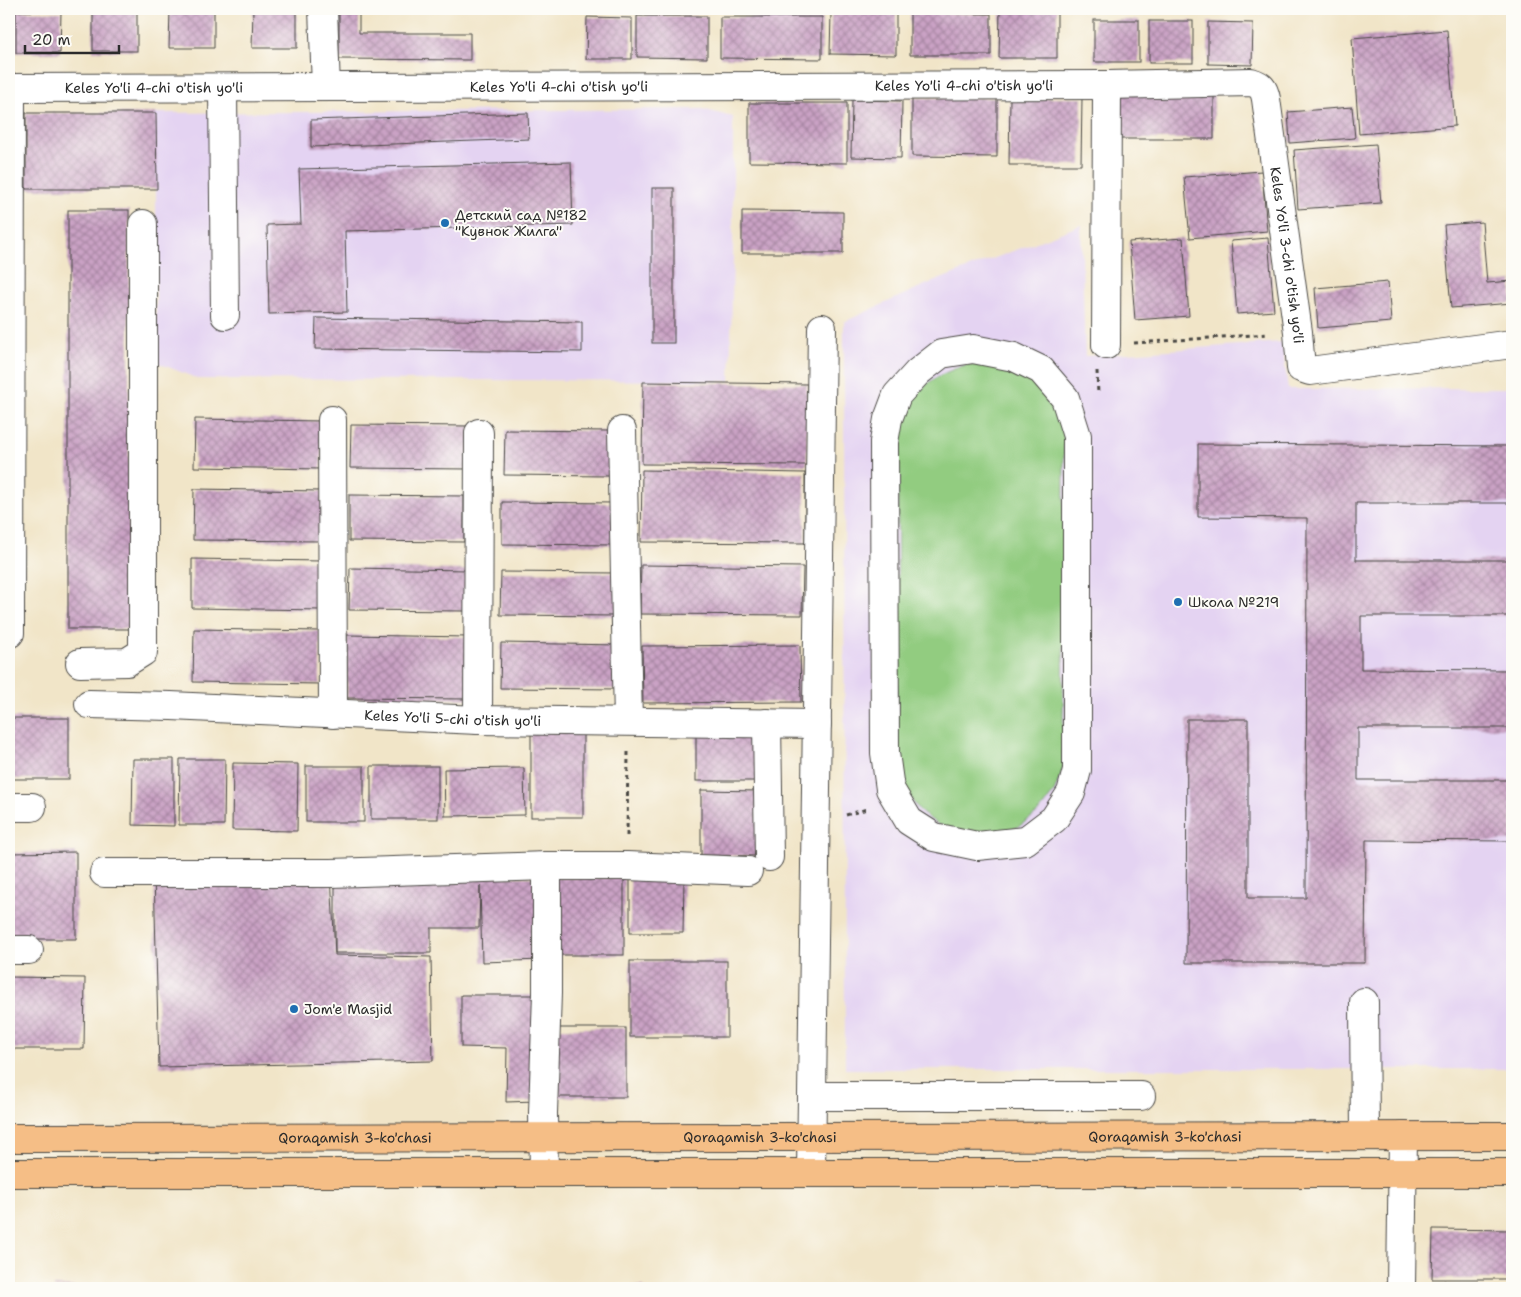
<svg xmlns="http://www.w3.org/2000/svg" width="1521" height="1297" viewBox="0 0 1521 1297" font-family="'Shantell Sans',sans-serif">
	<style>
		.built { fill: #e4d3f2 }
		.park { fill: #92cc80; stroke: #5e7c56 }
		.building { fill: url(#building-cross-hatch) }
		.lines { fill: none; stroke-linecap: round; stroke-linejoin: round }
		.minor-casing { stroke: #494743; stroke-width: 30 }
		.major-casing { stroke: #494743; stroke-width: 30 }
		.path { stroke: #494743; stroke-width: 3; stroke-dasharray: 4 4; stroke-linecap: butt }
		.minor { stroke: #fff; stroke-width: 28 }
		.major { stroke: #f5be86; stroke-width: 28 }
		.poi-dot { fill: #1f6fb2; stroke: #fdfcf7; stroke-width: 2 }
		.labels { text-anchor: middle; stroke-width: 4; stroke-linejoin: round; paint-order: stroke }
		.street-label { font-size: 14px; fill: #2b2b2b; stroke: #fdfcf7 }
		.poi-label { font-size: 14px; fill: #2b2b2b; stroke: #fdfcf7; text-anchor: start }
	</style>
	<defs>
		<pattern id="building-cross-hatch" width="8" height="8" patternUnits="userSpaceOnUse" patternTransform="scale(1.25)"><rect width="8" height="8" fill="#caa2c5"/><path d="M0 0l8 8M0 8l8-8" fill="none" stroke="#a484a0"/></pattern>
	</defs>
	<rect width="100%" height="100%" fill="#fdfcf7"/>
	<filter id="ink" filterUnits="userSpaceOnUse"><feTurbulence type="fractalNoise" baseFrequency=".02" numOctaves="2"/><feDisplacementMap in="SourceGraphic" scale="10" xChannelSelector="R" yChannelSelector="G"/><feConvolveMatrix kernelMatrix="1 2 1 2 8 2 1 2 1" color-interpolation-filters="sRGB"/></filter>
	<filter id="wash" filterUnits="userSpaceOnUse"><feTurbulence type="fractalNoise" baseFrequency=".0096" numOctaves="4" result="noise"/><feDisplacementMap in="SourceGraphic" scale="20" xChannelSelector="R" yChannelSelector="G"/><feGaussianBlur stdDeviation="1.12" result="paint"/><feColorMatrix in="noise" values="0 0 0 0 0 0 0 0 0 0 0 0 0 0 0 0 0 1.4 0 .05"/><feComposite in="paint" operator="in"/></filter>
	<g filter="url(#wash)">
		<rect width="100%" height="100%" fill="#f1e5c8"/>
		<g class="built">
			<polygon points="702,109 733,117 733,257 730,381 198,379 156,362 156,113"/>
			<polygon points="1081,225 1085,356 1282,342 1288,389 1512,388 1512,1069 845,1069 844,322 925,285"/>
		</g>
		<path class="park" d="M968 364H994L1019 372 1040 388 1056 409 1064 434 1063 769 1054 792 1039 812 1018 827 993 835 943 828 922 813 906 793 897 769 898 435C901 427 902 417 906 409 921 383 941 373 968 364Z"/>
		<g id="blocks">
			<g class="building">
				<rect x="93" y="9" width="44" height="42"/>
				<polygon points="170,9 214,9 214,48 169,48"/>
				<polygon points="253,9 297,9 297,48 252,48"/>
				<polygon points="339,9 359,9 359,33 470,33 470,60 339,59"/>
				<polygon points="1000,9 1057,9 1057,58 999,58"/>
				<polygon points="1507,9 1512,9 1512,23"/>
				<polygon points="16,11 61,12 60,53 16,53"/>
				<polygon points="831,13 896,13 896,55 830,54"/>
				<polygon points="910,13 991,14 991,55 910,55"/>
				<polygon points="637,16 707,16 707,58 637,57"/>
				<polygon points="587,17 632,18 632,59 586,59"/>
				<polygon points="720,17 822,17 822,59 720,58"/>
				<rect x="1094" y="20" width="45" height="42"/>
				<rect x="1149" y="21" width="44" height="42"/>
				<polygon points="1208,22 1253,23 1252,65 1208,64"/>
				<polygon points="1447,30 1455,126 1359,134 1352,38"/>
				<polygon points="1113,91 1214,92 1214,139 1113,139"/>
				<polygon points="912,98 997,98 997,157 912,156"/>
				<polygon points="1010,98 1082,98 1081,165 1009,165"/>
				<polygon points="852,100 902,101 901,158 851,157"/>
				<polygon points="749,103 847,103 847,163 749,162"/>
				<polygon points="1352,107 1355,138 1290,143 1288,112"/>
				<polygon points="26,113 156,113 157,189 26,189"/>
				<polygon points="528,113 529,139 311,147 311,120"/>
				<polygon points="1376,144 1381,203 1298,209 1294,150"/>
				<polygon points="571,162 573,225 345,231 347,312 269,314 267,225 301,224 299,169"/>
				<polygon points="1262,171 1267,231 1190,238 1184,177"/>
				<rect x="652" y="188" width="22" height="155"/>
				<rect x="68" y="210" width="61" height="419"/>
				<polygon points="742,211 843,212 843,253 742,253"/>
				<polygon points="1482,222 1487,283 1512,281 1512,303 1451,308 1444,225"/>
				<polygon points="1183,238 1189,316 1135,320 1129,242"/>
				<polygon points="1268,238 1274,311 1237,314 1231,241"/>
				<polygon points="1388,282 1391,322 1318,328 1315,288"/>
				<polygon points="316,318 582,322 582,352 315,349"/>
				<polygon points="643,382 807,384 807,465 642,464"/>
				<polygon points="195,419 322,421 321,469 194,467"/>
				<polygon points="351,425 470,426 470,469 350,468"/>
				<polygon points="505,430 610,431 610,476 504,475"/>
				<polygon points="1198,444 1512,446 1512,503 1356,503 1356,560 1512,560 1512,616 1361,616 1361,669 1512,670 1512,728 1358,728 1358,780 1512,780 1512,841 1366,840 1365,963 1186,963 1187,719 1248,719 1248,898 1306,898 1307,518 1198,517"/>
				<polygon points="642,470 805,473 805,543 641,542"/>
				<polygon points="194,489 322,491 322,541 193,540"/>
				<polygon points="349,495 464,496 464,542 349,541"/>
				<polygon points="502,502 615,503 615,545 502,544"/>
				<polygon points="192,559 322,561 322,610 192,608"/>
				<polygon points="641,565 803,567 802,615 640,614"/>
				<polygon points="350,568 467,570 466,611 349,610"/>
				<polygon points="501,572 618,573 618,616 500,615"/>
				<polygon points="194,629 320,631 320,684 193,682"/>
				<polygon points="347,635 468,637 468,699 347,698"/>
				<polygon points="501,643 620,645 620,689 500,688"/>
				<polygon points="800,645 801,702 643,703 642,646"/>
				<rect x="9" y="718" width="60" height="61"/>
				<rect x="696" y="731" width="62" height="50"/>
				<rect x="531" y="732" width="52" height="85"/>
				<polygon points="133,759 174,759 174,826 132,825"/>
				<polygon points="180,759 225,759 224,825 179,825"/>
				<polygon points="233,763 298,764 297,831 232,830"/>
				<rect x="306" y="766" width="58" height="56"/>
				<rect x="371" y="766" width="67" height="53"/>
				<polygon points="524,768 525,815 445,816 444,769"/>
				<polygon points="701,790 758,791 757,856 701,855"/>
				<polygon points="76,852 76,939 9,939 9,853"/>
				<polygon points="154,873 331,873 335,955 431,957 433,1061 159,1067"/>
				<polygon points="335,876 540,877 543,960 482,962 480,886 479,928 431,928 431,953 335,953"/>
				<rect x="554" y="878" width="70" height="77"/>
				<polygon points="630,878 684,878 683,933 630,933"/>
				<rect x="630" y="961" width="97" height="76"/>
				<polygon points="9,977 85,978 84,1049 9,1049"/>
				<polygon points="461,995 537,995 536,1101 506,1102 507,1048 461,1047"/>
				<rect x="550" y="1028" width="76" height="69"/>
				<polygon points="1433,1229 1512,1230 1512,1279 1432,1279"/>
				<polygon points="518,1285 643,1286 643,1288 518,1288"/>
				<polygon points="54,1286 76,1287 76,1288 54,1288"/>
			</g>
		</g>
	</g>
	<g filter="url(#ink)">
		<use href="#blocks" fill-opacity="0" stroke="#494743" stroke-width="1"/>
		<g class="lines">
			<g class="minor-casing">
				<g id="minor">
					<polyline points="323,9 326,87"/>
					<path id="s1" d="M9 88 1107 85 1251 82C1261 85 1264 88 1266 99L1298 332 1301 368 1310 371 1512 344"/>
					<polyline points="223,88 225,315"/>
					<polyline points="1106,345 1107,85"/>
					<polygon points="973,349 1014,357 1041,370 1065,398 1077,436 1077,770 1071,793 1054,819 1025,841 977,846 934,837 909,821 890,789 885,753 884,442 888,419 897,395 918,372 941,354"/>
					<polyline points="332,420 333,714"/>
					<polyline points="622,431 628,721"/>
					<polyline points="10,633 11,88"/>
					<polyline points="80,663 127,662 143,652 143,224"/>
					<path id="s2" d="M89 704 171 706 478 720 817 724"/>
					<polyline points="478,720 479,433"/>
					<polyline points="767,723 769,857"/>
					<polyline points="9,807 32,807"/>
					<polyline points="104,873 331,873 547,866 627,866 748,871"/>
					<polyline points="9,950 29,950"/>
					<polyline points="1364,1002 1365,1136"/>
					<polyline points="813,1096 1141,1096"/>
					<polyline points="544,1173 543,1113 547,993 547,866"/>
					<polyline points="811,1173 822,328"/>
					<polyline points="1401,1288 1403,1136"/>
				</g>
			</g>
			<g class="major-casing">
				<g id="major">
					<path id="s3" d="M9 1138 1512 1136"/>
					<polyline points="9,1173 1512,1173"/>
				</g>
			</g>
			<g class="path">
				<polyline points="1134,343 1268,334"/>
				<polyline points="1097,371 1098,395"/>
				<polyline points="846,815 867,809"/>
				<polyline points="627,836 628,752"/>
			</g>
			<use href="#minor" class="minor"/>
			<use href="#major" class="major"/>
		</g>
	</g>
	<g class="poi-dot">
		<circle cx="445" cy="223" r="5"/>
		<circle cx="1178" cy="602" r="5"/>
		<circle cx="294" cy="1009" r="5"/>
	</g>
	<g class="labels">
		<g class="street-label">
			<text dy="5" stroke="none"><textPath href="#s1" startOffset="955">Keles Yo'li 4-chi o'tish yo'li</textPath></text>
			<text dy="5" stroke="none"><textPath href="#s1" startOffset="550">Keles Yo'li 4-chi o'tish yo'li</textPath></text>
			<text dy="5" stroke="none"><textPath href="#s1" startOffset="145">Keles Yo'li 4-chi o'tish yo'li</textPath></text>
			<text dy="5" stroke="none"><textPath href="#s1" startOffset="1424">Keles Yo'li 3-chi o'tish yo'li</textPath></text>
			<text dy="5" stroke="none"><textPath href="#s2" startOffset="364">Keles Yo'li 5-chi o'tish yo'li</textPath></text>
			<text dy="5" stroke="none"><textPath href="#s3" startOffset="751">Qoraqamish 3-ko'chasi</textPath></text>
			<text dy="5" stroke="none"><textPath href="#s3" startOffset="1156">Qoraqamish 3-ko'chasi</textPath></text>
			<text dy="5" stroke="none"><textPath href="#s3" startOffset="346">Qoraqamish 3-ko'chasi</textPath></text>
		</g>
		<g class="poi-label">
			<text x="455" y="220">Детский сад №182<tspan x="455" dy="16">"Кувнок Жилга"</tspan></text>
			<text x="1188" y="607">Школа №219</text>
			<text x="304" y="1014">Jom'e Masjid</text>
		</g>
	</g>
	<rect width="1521" height="1297" fill="none" stroke="#fdfcf7" stroke-width="30"/>
	<path d="M25 45v8h94v-8" fill="none" stroke="#2b2b2b" stroke-width="2.5"/>
	<text x="32" y="45" font-size="15" fill="#2b2b2b" stroke="#fdfcf7" stroke-width="4" paint-order="stroke">20 m</text>
</svg>
